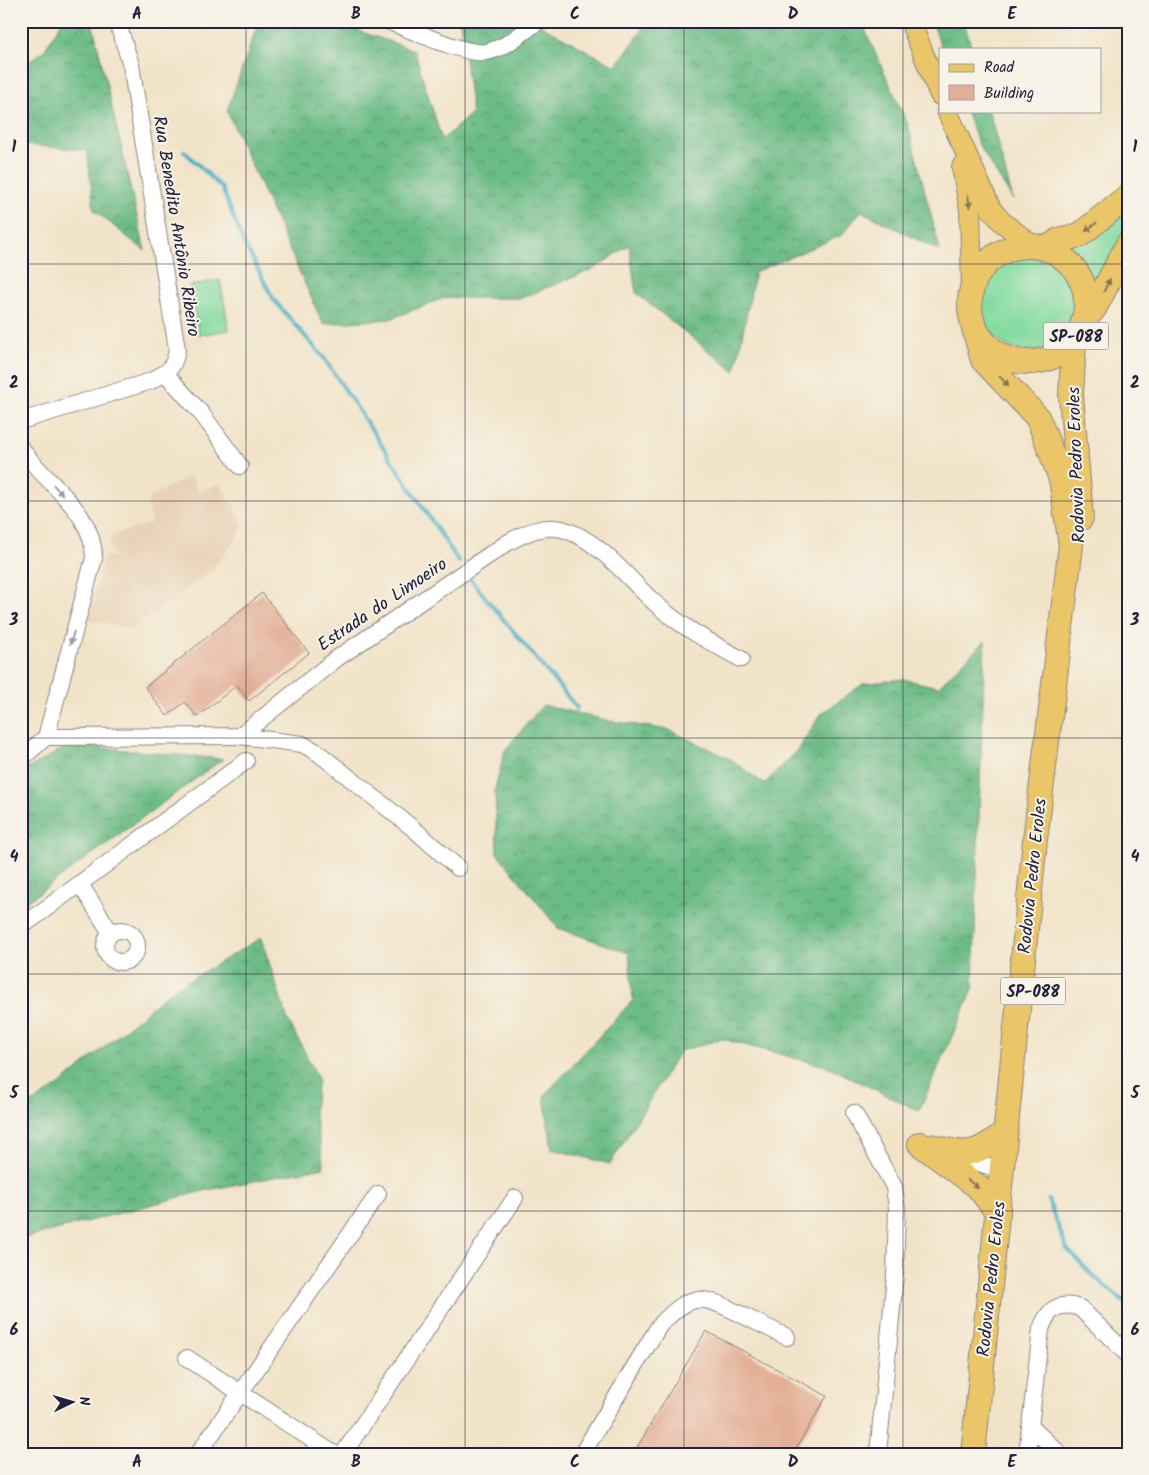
<svg xmlns="http://www.w3.org/2000/svg" width="1149" height="1475" viewBox="0 0 1149 1475" font-family="Kalam,sans-serif">
	<style>
		.built { fill: #e9d3b8 }
		.grass { fill: #84dba0; stroke: #537e6e }
		.forest { fill: url(#forest-crowns); stroke: #466e60 }
		.lines { fill: none; stroke-linecap: round; stroke-linejoin: round }
		.stream { stroke: #48b0c7; stroke-width: 4 }
		.building { fill: #e3ae95 }
		.minor-casing { stroke: #8a8282; stroke-width: 18 }
		.major-casing { stroke: #8a8282; stroke-width: 22 }
		.highway-casing { stroke: #8a8282; stroke-width: 26 }
		.minor { stroke: #fff; stroke-width: 16 }
		.major { stroke: #eac669; stroke-width: 20 }
		.highway { stroke: #eac669; stroke-width: 24 }
		.oneway { fill: #867452 }
		.oneway2 { fill: #9c9ca7 }
		.grid { fill: none; stroke: #22223b; stroke-width: 1; stroke-opacity: 0.55 }
		.labels { text-anchor: middle; stroke-width: 4; stroke-linejoin: round; paint-order: stroke }
		.shield { fill: #f7f3e8; stroke: #62616f; stroke-width: 1 }
		.shield-label { font-size: 16px; font-weight: bold; fill: #22223b }
		.street-label { font-size: 18px; fill: #22223b; stroke: #f7f3e8 }
		.neatline { fill: none; stroke: #22223b; stroke-width: 2 }
		.grid-label { font-size: 16px; text-anchor: middle; font-weight: bold; fill: #22223b }
	</style>
	<defs>
		<pattern id="forest-crowns" width="20" height="18" patternUnits="userSpaceOnUse" patternTransform="scale(1.25)"><rect width="20" height="18" fill="#6bbb86"/><path d="M2 6a3 3 0 1 1 6 0M12 15a3 3 0 1 1 6 0" fill="none" stroke="#58986f"/></pattern>
	</defs>
	<rect width="100%" height="100%" fill="#f7f3e8"/>
	<filter id="ink" filterUnits="userSpaceOnUse"><feTurbulence type="fractalNoise" baseFrequency=".02" numOctaves="2"/><feDisplacementMap in="SourceGraphic" scale="10" xChannelSelector="R" yChannelSelector="G"/><feConvolveMatrix kernelMatrix="1 2 1 2 8 2 1 2 1" color-interpolation-filters="sRGB"/></filter>
	<filter id="wash" filterUnits="userSpaceOnUse"><feTurbulence type="fractalNoise" baseFrequency=".0096" numOctaves="4" result="noise"/><feDisplacementMap in="SourceGraphic" scale="20" xChannelSelector="R" yChannelSelector="G"/><feGaussianBlur stdDeviation="1.12" result="paint"/><feColorMatrix in="noise" values="0 0 0 0 0 0 0 0 0 0 0 0 0 0 0 0 0 1.4 0 .05"/><feComposite in="paint" operator="in"/></filter>
	<g filter="url(#wash)">
		<rect width="100%" height="100%" fill="#f1e3c8"/>
		<polygon class="built" points="191,475 198,492 220,484 244,525 236,539 211,571 132,629 89,620 103,558 113,556 109,537 151,523 148,498"/>
		<g class="grass">
			<polygon points="1128,207 1128,231 1095,292 1085,266 1066,247"/>
			<circle cx="1028" cy="304" r="47"/>
			<polygon points="220,280 229,330 199,335 190,286"/>
		</g>
		<g class="forest">
			<polygon points="62,21 92,21 145,251 94,210 87,150 24,145 21,140 21,67 44,51"/>
			<polygon points="259,21 330,21 414,50 442,140 472,113 460,21 533,21 615,66 642,31 641,21 861,21 908,125 940,251 861,211 842,235 755,272 735,372 636,293 629,245 594,269 521,298 444,298 390,319 323,324 227,111"/>
			<polygon points="932,21 964,21 972,49 942,49"/>
			<polygon points="966,111 989,111 1013,200 979,145"/>
			<polygon points="985,641 973,989 919,1111 829,1067 722,1039 680,1051 610,1164 552,1149 544,1096 633,1000 629,953 558,928 497,853 495,789 505,750 543,705 610,721 669,730 732,760 764,784 798,750 821,714 863,684 903,679 938,687"/>
			<polygon points="70,745 223,759 21,906 21,772"/>
			<polygon points="261,938 287,1018 318,1078 314,1111 324,1167 203,1191 21,1239 21,1110 58,1086 171,991"/>
		</g>
		<g class="lines">
			<g class="stream">
				<polyline points="184,151 222,188 242,239 274,300 324,358 459,562"/>
				<polyline points="471,580 577,708"/>
				<polyline points="1048,1200 1067,1249 1092,1275 1128,1305"/>
			</g>
		</g>
		<g id="blocks">
			<g class="building">
				<polygon points="262,593 309,653 249,701 237,685 197,717 185,702 167,716 145,687"/>
				<polygon points="706,1331 827,1396 793,1454 633,1454"/>
			</g>
		</g>
	</g>
	<g filter="url(#ink)">
		<use href="#blocks" fill-opacity="0" stroke="#8a8282" stroke-width="1"/>
		<g class="lines">
			<g class="minor-casing">
				<g id="minor">
					<path d="M388 21C409 29 467 56 486 52 506 48 523 32 539 21"/>
					<polyline points="165,373 201,413 240,466"/>
					<path d="M21 421 151 381C169 371 174 369 177 349L131 65 117 21"/>
					<path d="M21 448C45 484 94 510 94 558L46 737"/>
					<polyline points="240,736 302,744 317,752 415,830 458,868"/>
					<path d="M21 759 46 737 240 736 336 659 507 543C524 534 542 524 562 529 598 538 630 581 657 605 683 628 712 643 741 659"/>
					<polyline points="80,884 111,933"/>
					<polyline points="21,927 246,761"/>
					<circle cx="121" cy="946" r="16"/>
					<polyline points="854,1113 894,1187 897,1208 895,1276 878,1454"/>
					<polyline points="955,1155 1000,1170"/>
					<polyline points="187,1358 334,1454"/>
					<polyline points="1032,1428 1060,1454"/>
					<polyline points="198,1454 378,1194"/>
					<polyline points="343,1454 515,1198"/>
					<path d="M582 1454 659 1326C690 1294 699 1293 738 1313 754 1321 771 1329 787 1337"/>
					<path d="M1027 1454 1041 1329C1048 1309 1059 1301 1080 1308L1128 1355"/>
				</g>
			</g>
			<g class="major-casing">
				<g id="major">
					<polyline points="910,21 940,95"/>
					<polyline points="947,111 991,209 1002,222 1033,246"/>
					<polyline points="962,167 970,210 972,287"/>
				</g>
			</g>
			<g class="highway-casing">
				<g id="highway">
					<circle cx="1028" cy="304" r="58"/>
					<polyline points="1046,249 1059,240 1080,235 1128,196"/>
					<polyline points="1083,321 1094,309 1128,244"/>
					<polyline points="1074,341 1071,395 1081,518"/>
					<polyline points="920,1144 977,1186 998,1213"/>
					<path d="M929 1146C967 1155 973 1158 1005 1132"/>
					<polyline points="973,1454 1035,840 1071,545 1061,479 1044,433 1037,417 983,360 973,325"/>
				</g>
			</g>
			<use href="#minor" class="minor"/>
			<use href="#major" class="major"/>
			<use href="#highway" class="highway"/>
		</g>
		<defs><path id="oneway-solid" d="M-6-.8H1V-3.2L6.5 0L1 3.2V.8H-6Z" transform="scale(1.25)"/></defs>
		<g class="oneway">
			<use href="#oneway-solid" transform="translate(969 201) rotate(80)"/>
			<use href="#oneway-solid" transform="translate(1091 227) rotate(142)"/>
			<use href="#oneway-solid" transform="translate(1107 285) rotate(-63)"/>
			<use href="#oneway-solid" transform="translate(1004 381) rotate(46)"/>
			<use href="#oneway-solid" transform="translate(973 1184) rotate(40)"/>
		</g>
		<g class="oneway2">
			<use href="#oneway-solid" transform="translate(58 490) rotate(48)"/>
			<use href="#oneway-solid" transform="translate(72 638) rotate(106)"/>
		</g>
	</g>
	<path class="grid" d="M246 21V1454M465 21V1454M684 21V1454M903 21V1454M21 264H1128M21 501H1128M21 738H1128M21 974H1128M21 1211H1128"/>
	<g class="labels">
		<g class="shield">
			<rect x="1043.5" y="322.5" width="65" height="27" rx="4"/>
			<rect x="1000.5" y="977.5" width="65" height="27" rx="4"/>
		</g>
		<g class="shield-label">
			<text x="1076" y="342">SP-088</text>
			<text x="1033" y="997">SP-088</text>
		</g>
		<g class="street-label">
			<text transform="translate(177 226) rotate(81)" y="6">Rua Benedito Antônio Ribeiro</text>
			<text transform="translate(1076 465) rotate(-92)" y="6">Rodovia Pedro Eroles</text>
			<text transform="translate(382 604) rotate(-34)" y="6">Estrada do Limoeiro</text>
			<text transform="translate(1032 876) rotate(-84)" y="6">Rodovia Pedro Eroles</text>
			<text transform="translate(991 1279) rotate(-84)" y="6">Rodovia Pedro Eroles</text>
		</g>
	</g>
	<rect width="1149" height="1475" fill="none" stroke="#f7f3e8" stroke-width="55"/>
	<rect x="939" y="48" width="162" height="65" fill="#f7f3e8" stroke="#a29fa3"/>
	<rect x="949" y="64" width="25" height="8" fill="#eac669" stroke="#a29fa3"/>
	<text x="984" y="72" font-size="15" fill="#22223b">Road</text>
	<rect x="949" y="85" width="25" height="15" fill="#e3ae95" stroke="#a29fa3"/>
	<text x="984" y="98" font-size="15" fill="#22223b">Building</text>
	<g transform="translate(72 1402) rotate(85)" stroke="#f7f3e8" stroke-width="4" paint-order="stroke">
	<path d="M0-4L9 19L0 12L-9 19Z" fill="#22223b"/>
	<text y="-8" font-size="14" font-weight="bold" text-anchor="middle" fill="#22223b">N</text>
	</g>
	<rect x="28" y="28" width="1094" height="1420" class="neatline"/>
	<g class="grid-label">
		<text x="137" y="19">A</text>
		<text x="356" y="19">B</text>
		<text x="575" y="19">C</text>
		<text x="793" y="19">D</text>
		<text x="1012" y="19">E</text>
		<text x="14" y="152">1</text>
		<text x="1135" y="152">1</text>
		<text x="14" y="388">2</text>
		<text x="1135" y="388">2</text>
		<text x="14" y="625">3</text>
		<text x="1135" y="625">3</text>
		<text x="14" y="862">4</text>
		<text x="1135" y="862">4</text>
		<text x="14" y="1098">5</text>
		<text x="1135" y="1098">5</text>
		<text x="14" y="1335">6</text>
		<text x="1135" y="1335">6</text>
		<text x="137" y="1467">A</text>
		<text x="356" y="1467">B</text>
		<text x="575" y="1467">C</text>
		<text x="793" y="1467">D</text>
		<text x="1012" y="1467">E</text>
	</g>
</svg>
